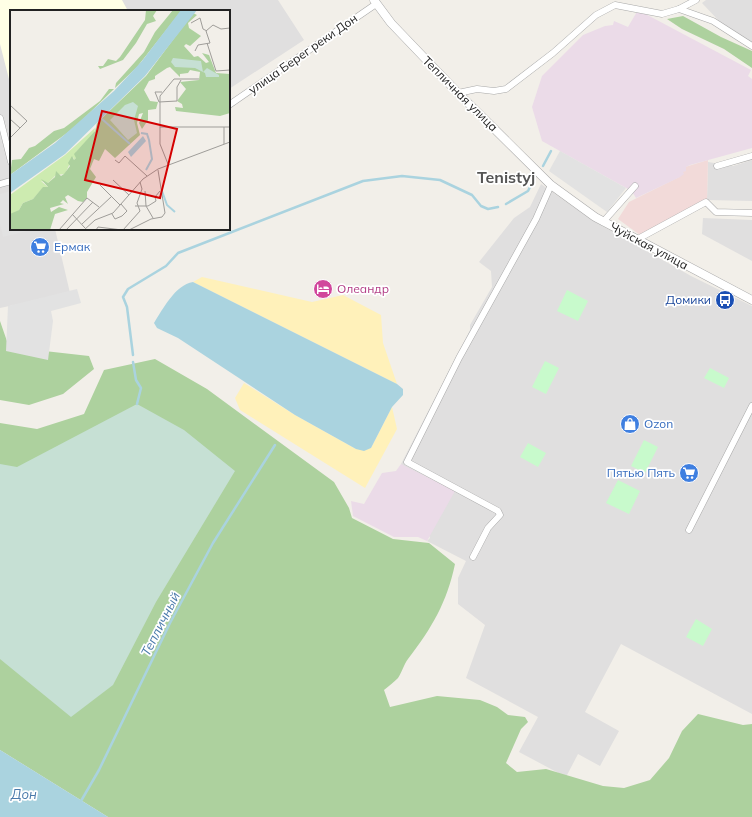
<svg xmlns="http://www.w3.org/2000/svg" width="752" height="817" viewBox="0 0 752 817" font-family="Mulish,sans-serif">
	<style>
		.residential { fill: #e0dfdf }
		.commercial { fill: #f2dad9 }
		.industrial { fill: #ebdbe8 }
		.education { fill: #ffffe5 }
		.forest { fill: #add19e }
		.wetland { fill: #c6e0d4 }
		.sand { fill: #fff1ba }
		.park { fill: #c8facc }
		.parking { fill: #e2e2e2 }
		.water { fill: #aad3df }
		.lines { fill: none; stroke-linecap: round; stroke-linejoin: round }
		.stream { stroke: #aad3df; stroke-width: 2.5 }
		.minor-casing { stroke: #a9a9a9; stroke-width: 7 }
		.tertiary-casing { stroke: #a9a9a9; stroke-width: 9 }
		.minor { stroke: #fff; stroke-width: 6 }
		.tertiary { stroke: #fff; stroke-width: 8 }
		.labels { text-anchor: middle; stroke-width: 3.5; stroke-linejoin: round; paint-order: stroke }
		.street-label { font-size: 12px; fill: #222; stroke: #fff }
		.shop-label { font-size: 12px; fill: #366cbe; stroke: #fff; text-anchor: start }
		.hotel-label { font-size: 12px; fill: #b23c85; stroke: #fff; text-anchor: start }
		.transit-label { font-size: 12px; fill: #164399; stroke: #fff; text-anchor: end }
		.water-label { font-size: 13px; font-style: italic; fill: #4a7aab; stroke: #fff }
		.district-label { font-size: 16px; font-weight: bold; fill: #555; stroke: #fff }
		.inset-river { fill: none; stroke: #aad3df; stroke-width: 2 }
		.inset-road { fill: none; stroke: #9f9d99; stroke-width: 1 }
		.view { fill: #d40000; fill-opacity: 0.15; stroke: #d40000; stroke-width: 2 }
		.inset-edge { fill: none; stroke: #222; stroke-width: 2 }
	</style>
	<rect width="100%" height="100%" fill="#f2efe9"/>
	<g class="residential">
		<polygon points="0,0 278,0 304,40 229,89 229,11 11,11 11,229 55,229 70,293 0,308"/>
		<polygon points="706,0 752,0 752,43 720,22 702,3"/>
		<polygon points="752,160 752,201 707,200 708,162 733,166"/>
		<polygon points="541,184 592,220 691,276 752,306 752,714 621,644 585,712 619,731 600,766 578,754 566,777 519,752 538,717 466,678 485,625 458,604 458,578 466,561 427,541 430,538 401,464 470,330 470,325 492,287 491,271 479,262 514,218 530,207"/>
		<polygon points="703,218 752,220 752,261 702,234"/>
	</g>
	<polygon class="commercial" points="708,160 707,200 640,235 618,219 629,202 679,177 685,167"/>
	<g class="industrial">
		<polygon points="638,10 751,70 748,76 752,79 752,148 690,165 686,167 686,171 683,172 684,174 680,177 636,198 633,193 628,189 542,141 532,107 542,76 583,35 605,26 613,25 614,21 628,27"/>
		<polygon points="401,464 455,491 427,541 418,537 394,537 353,516 351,501 364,504 382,473 396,471"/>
	</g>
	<polygon class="education" points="0,0 122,0 128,11 11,11 11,87 0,44"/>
	<g class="forest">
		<polygon points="683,16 721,37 752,51 752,68 724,49 682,29 667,19"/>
		<polygon points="0,321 9,347 89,356 94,369 63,394 29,405 0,400"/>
		<path d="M155 359 207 389 334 482 349 508 352 518 393 539 429 543 455 564C447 602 432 628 408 659 404 664 402 672 398 678 394 682 389 686 384 690L390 707 437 696 480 700 497 707 508 715 525 717 528 722 521 729 506 763 517 772 546 769 603 786 624 788 650 780 669 758 682 731 698 714 743 725 752 724V817H108L0 750V423L37 429 84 414 104 370Z"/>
	</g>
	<polygon class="wetland" points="137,404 184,430 235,471 156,602 113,685 71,717 0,659 0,464 17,467"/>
	<g class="sand">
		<polygon points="202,277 312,302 343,295 381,315 383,343 397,384 193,282"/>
		<polygon points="244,383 295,415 356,449 371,448 392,407 397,429 365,488 240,410 235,398"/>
	</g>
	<g class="park">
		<polygon points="567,290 588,301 578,321 557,311"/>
		<polygon points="545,361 559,368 546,394 532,387"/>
		<polygon points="710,368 729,378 724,388 704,378"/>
		<polygon points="644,440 658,447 645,473 631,466"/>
		<polygon points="528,443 546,453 538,467 520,457"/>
		<polygon points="618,480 640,491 629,514 606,503"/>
		<polygon points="696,619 712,629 703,646 686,637"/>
	</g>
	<g class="parking">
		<polygon points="560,151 626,188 607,212 549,171"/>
		<polygon points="11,191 11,229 36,229 3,237 0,223 0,194"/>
		<polygon points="77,289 81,303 51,311 53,321 48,360 6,351 8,306"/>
	</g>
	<g class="water">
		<path d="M193 282 397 384 403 389V395L392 407 371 448 364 451 356 449 295 415 178 338 157 328 154 323C163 309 175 285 193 282Z"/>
		<polygon points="0,750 108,817 0,817"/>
	</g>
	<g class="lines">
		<g class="stream">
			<polyline points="543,166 551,151"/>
			<polyline points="506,204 528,191 534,179"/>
			<polyline points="133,355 127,307 123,297 128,289 166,266 178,253 363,181 402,176 440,180 472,195 481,206 488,209 498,207"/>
			<polyline points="133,362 136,380 141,388 137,404"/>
			<polyline points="81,801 99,770 170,623 213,543 275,445"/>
		</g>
		<g class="minor-casing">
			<g id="minor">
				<polyline points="679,9 713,21 752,46"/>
				<polyline points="458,93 477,89 494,91 506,89 553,53 596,15 615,5 662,14 679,9 696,0"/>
				<polyline points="229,105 376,4"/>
				<polyline points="0,118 11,162"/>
				<polyline points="717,166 752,156"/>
				<polyline points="0,184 11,181"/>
				<polyline points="603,222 635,186"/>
				<polyline points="636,240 706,202 716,212 752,213"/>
				<polyline points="689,530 752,406"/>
				<polyline points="473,557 488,528 500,515 498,511 407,462 459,358 536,219 551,185"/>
			</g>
		</g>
		<g class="tertiary-casing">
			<polyline id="tertiary" points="374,0 391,23 458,93 551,185 595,217 752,300"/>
		</g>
		<use href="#minor" class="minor"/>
		<use href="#tertiary" class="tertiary"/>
	</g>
	<defs>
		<g id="supermarket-disc" transform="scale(1)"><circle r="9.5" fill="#3f7fe0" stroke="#fff"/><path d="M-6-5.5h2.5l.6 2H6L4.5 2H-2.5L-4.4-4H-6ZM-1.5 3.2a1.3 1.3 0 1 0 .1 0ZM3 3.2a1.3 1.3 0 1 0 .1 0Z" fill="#fff"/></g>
		<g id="hotel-disc" transform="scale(1)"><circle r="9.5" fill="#d1479c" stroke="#fff"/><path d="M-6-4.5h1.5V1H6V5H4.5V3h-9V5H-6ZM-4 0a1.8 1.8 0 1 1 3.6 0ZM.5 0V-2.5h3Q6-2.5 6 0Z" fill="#fff"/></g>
		<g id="bus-disc" transform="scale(1)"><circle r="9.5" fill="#1a4fb4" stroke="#fff"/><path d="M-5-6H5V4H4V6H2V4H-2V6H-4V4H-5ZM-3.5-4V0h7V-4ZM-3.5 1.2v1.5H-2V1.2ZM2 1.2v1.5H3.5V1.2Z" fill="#fff"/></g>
		<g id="shop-disc" transform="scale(1)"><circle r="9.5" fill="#3f7fe0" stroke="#fff"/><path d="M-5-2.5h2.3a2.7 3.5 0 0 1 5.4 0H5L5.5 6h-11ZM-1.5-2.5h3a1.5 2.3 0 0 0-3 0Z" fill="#fff"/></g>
	</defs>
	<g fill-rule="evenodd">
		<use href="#supermarket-disc" x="40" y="247"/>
		<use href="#hotel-disc" x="323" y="289"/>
		<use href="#bus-disc" x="725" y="300"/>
		<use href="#shop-disc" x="630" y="424"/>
		<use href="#supermarket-disc" x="689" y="473"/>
	</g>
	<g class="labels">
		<g class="street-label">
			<text transform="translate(303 54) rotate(-35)" y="4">улица Берег реки Дон</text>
			<text transform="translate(460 94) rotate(45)" y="4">Тепличная улица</text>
			<text transform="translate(649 246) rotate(28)" y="4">Чуйская улица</text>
		</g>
		<g class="shop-label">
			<text x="54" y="251">Ермак</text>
			<text x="644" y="428">Ozon</text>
			<text x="675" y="477" text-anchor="end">Пятью Пять</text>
		</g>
		<g class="hotel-label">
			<text x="337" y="293">Олеандр</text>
		</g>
		<g class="transit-label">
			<text x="711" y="304">Домики</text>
		</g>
		<g class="water-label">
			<text transform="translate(160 624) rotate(-63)" y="5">Тепличный</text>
			<text x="24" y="799">Дон</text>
		</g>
		<g class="district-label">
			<text x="506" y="183">Tenistyj</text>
		</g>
	</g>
	<g transform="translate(10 10)">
		<rect width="220" height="220" fill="#f2efe9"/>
		<path d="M85 118 84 124 66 142V148L64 150 63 147 55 164 46 165 38 173 31 171 39 178 31 180 23 189 13 193 9 200 0 205V185L55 145Z" fill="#cdebb0"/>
		<path d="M136 0H147L143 6 146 11 137 14 126 33 113 50 90 59 88 56H93L98 49 106 51 110 47 135 10ZM163 0H172L127 57 105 78 106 73 134 42 145 22ZM183 3 187 5 178 13 179 18 191 26 180 36 176 34 174 36 184 47 188 46 196 53 199 52 192 43 199 45 206 63 220 64V103L210 106 166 101 165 97 173 98 172 94 167 91 176 79 170 72 189 70 190 62 180 60 178 63 170 64V67L160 57 157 58 145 66V69L139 71 134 80 140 91 148 92 146 99 138 100V110L132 119 129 113 133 103 129 104 127 113 130 125 105 148 95 139 89 151 84 149 80 159 86 167 77 182V188L73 192 68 191 58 185 55 187 58 194 53 190 50 193 54 194 40 198 41 202 49 197 58 200 45 204 40 220H0V204L9 200 13 193 23 189 33 177H38L31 169 38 173 45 167 46 161 51 166 54 164 60 156 58 153 62 146 64 150 66 148 64 144 85 121 87 113 136 66ZM99 79H104L65 117 0 165 2 150 11 149 19 138 25 136 44 121 54 118 90 91Z" fill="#add19e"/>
		<path d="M163 48 191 51 193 62 197 58 209 65V67H196L195 63 185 58 165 57 161 52ZM123 92 128 96 124 110 127 123 118 130 100 110 115 95Z" fill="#c6e0d4"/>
		<path d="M171 0H187L135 66 55 144 0 183V165L45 133 104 81 132 51ZM133 126 136 131 121 147 118 142Z" fill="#aad3df"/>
		<path class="inset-river" d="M92 109 120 134M131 123 137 124 139 130 142 149 136 160M152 181 157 195 165 202"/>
		<path class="inset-road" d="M181 13 190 8 193 19 197 21M197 33 206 61 220 60M185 41 188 35 200 33 196 21 203 15 211 19 220 18M149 92 167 91V77L171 70M149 92 145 82H152M0 95 17 111 0 128M0 109 10 118M150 117H220M214 117V134M105 150 109 153 115 146 137 166M158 154 150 134V86L164 69H189M103 170 119 185M90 175 110 195M135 181 136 196 143 208M125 196H138L146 191 145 187 150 181M62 204 75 218M102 204 105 209 112 206 117 201 111 194M72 214 101 187M49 220 77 188 89 197M56 220 83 192M74 220 85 210 103 203 133 169 148 159 220 132M86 220 88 217 112 220M113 220 130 201 127 193 132 179 130 172M119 220 141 209 152 207 155 203 148 160"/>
		<path class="view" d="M92 101 167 119 150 188 75 170Z"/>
		<rect width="220" height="220" class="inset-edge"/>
	</g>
</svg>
